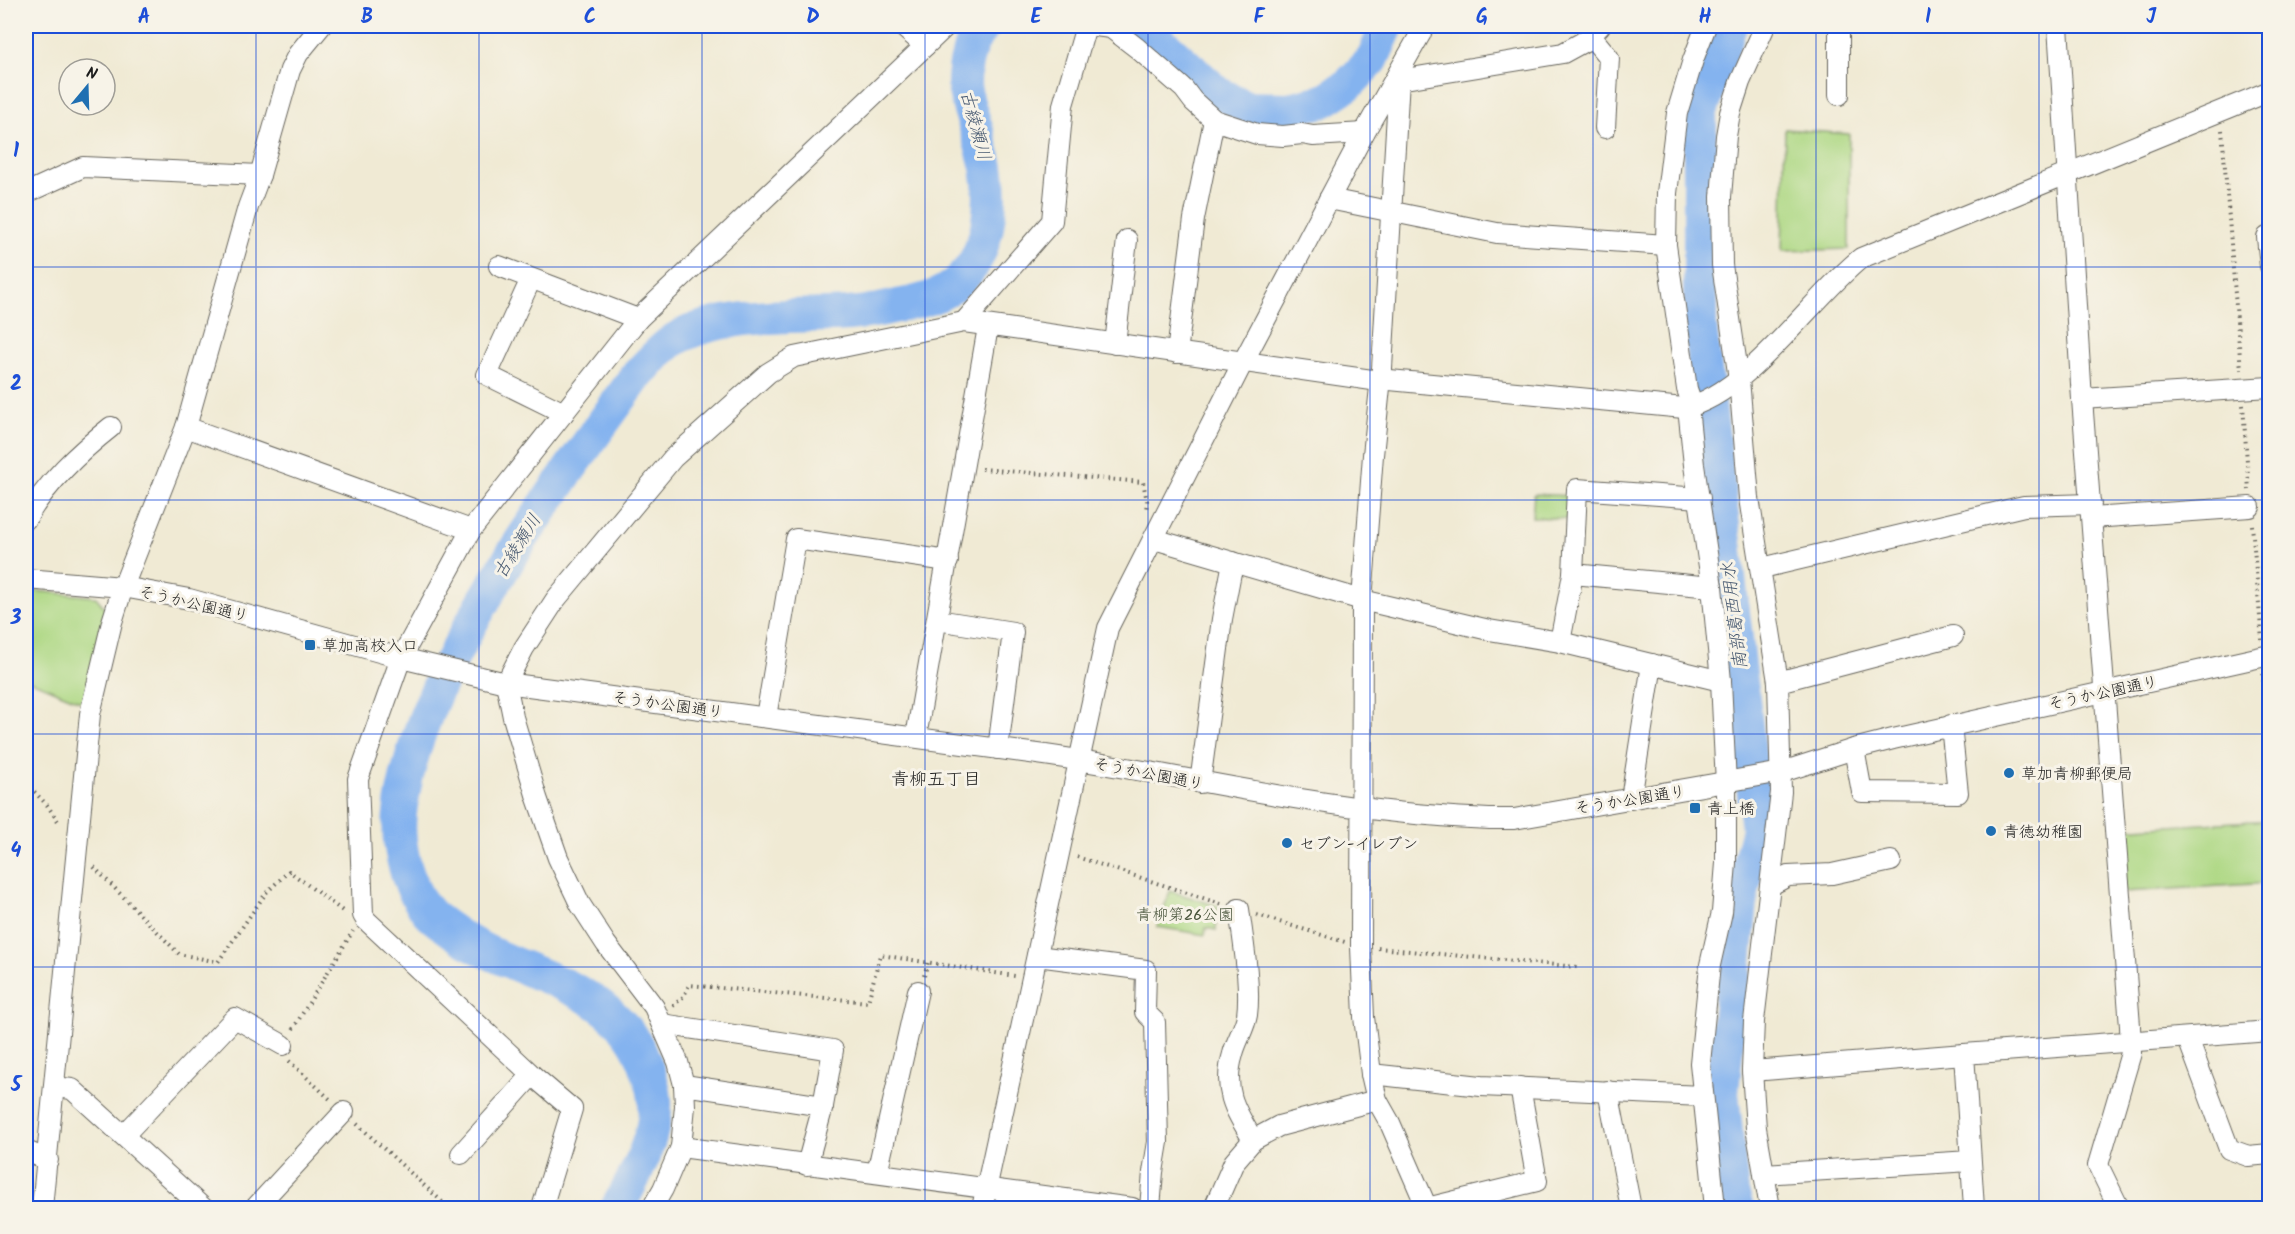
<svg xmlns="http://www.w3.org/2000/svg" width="2295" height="1234" viewBox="0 0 2295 1234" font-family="Kalam,'Klee One',sans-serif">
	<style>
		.green { fill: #aed884; stroke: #657a50; stroke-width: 1.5 }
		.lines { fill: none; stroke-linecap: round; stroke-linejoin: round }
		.river { stroke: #84b3ef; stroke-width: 34 }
		.minor-casing { stroke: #66645c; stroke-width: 22 }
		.path { stroke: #66645c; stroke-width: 4; stroke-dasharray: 1.5 4.5; stroke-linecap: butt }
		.minor { stroke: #fff; stroke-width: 20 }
		.grid { fill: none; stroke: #1d4ed8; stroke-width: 1.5; stroke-opacity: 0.55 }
		.poi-dot { fill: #1f6fb2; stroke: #f7f3e8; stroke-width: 2 }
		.labels { text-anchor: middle; stroke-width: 6; stroke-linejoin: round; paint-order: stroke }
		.street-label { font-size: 16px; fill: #1c1c1c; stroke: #f7f3e8 }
		.poi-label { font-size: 16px; fill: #1c1c1c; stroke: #f7f3e8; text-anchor: start }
		.park-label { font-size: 16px; fill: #48543b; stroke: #f7f3e8 }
		.water-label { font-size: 18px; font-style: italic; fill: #465870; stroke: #f7f3e8 }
		.neighbourhood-label { font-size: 18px; fill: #1c1c1c; stroke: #f7f3e8 }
		.neatline { fill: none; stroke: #1d4ed8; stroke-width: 2 }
		.grid-label { font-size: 20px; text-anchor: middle; font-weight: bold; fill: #1d4ed8 }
	</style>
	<rect width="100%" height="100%" fill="#f7f3e8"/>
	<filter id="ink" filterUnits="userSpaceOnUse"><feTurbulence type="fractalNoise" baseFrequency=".0167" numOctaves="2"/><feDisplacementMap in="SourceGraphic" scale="12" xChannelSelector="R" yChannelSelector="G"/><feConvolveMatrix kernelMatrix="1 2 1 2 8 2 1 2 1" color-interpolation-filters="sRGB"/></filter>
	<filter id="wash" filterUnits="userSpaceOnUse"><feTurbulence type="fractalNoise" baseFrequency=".008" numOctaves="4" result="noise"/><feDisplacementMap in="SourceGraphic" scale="24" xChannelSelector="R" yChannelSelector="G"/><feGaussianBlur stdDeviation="1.35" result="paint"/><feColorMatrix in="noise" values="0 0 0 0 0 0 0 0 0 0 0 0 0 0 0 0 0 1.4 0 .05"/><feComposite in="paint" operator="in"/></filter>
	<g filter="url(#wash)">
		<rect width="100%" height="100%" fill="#f0ead4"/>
		<g class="green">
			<polygon points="1785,129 1849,134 1849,249 1782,251"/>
			<polygon points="1534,494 1571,496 1569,519 1532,517"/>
			<polygon points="26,590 96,597 105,608 84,703 26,679"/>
			<polygon points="2269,820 2269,883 2124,892 2119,829"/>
			<polygon points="1170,891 1218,906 1216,930 1206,928 1205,935 1157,927"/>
		</g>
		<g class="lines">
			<g class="river">
				<polyline points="1143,26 1218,93 1248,108 1288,109 1323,101 1349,84 1372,60 1387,26"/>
				<polyline points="1730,26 1700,114 1700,326 1758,829 1742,892 1722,1092 1732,1193 1737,1208"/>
				<path d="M617 1208C635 1178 661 1128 654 1092 653 1085 650 1078 648 1072 620 978 515 980 448 928 441 923 433 918 428 912 411 892 403 865 400 840 397 817 403 790 409 768 422 717 443 675 468 629 517 539 578 457 638 374 649 363 659 351 671 342 716 311 795 318 848 314 864 313 881 310 897 306 919 302 942 297 959 281 989 254 994 204 987 167 984 154 980 141 976 128 972 114 965 98 964 84 964 65 970 38 984 26"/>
			</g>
		</g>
	</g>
	<g filter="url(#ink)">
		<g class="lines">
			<g class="minor-casing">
				<g id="minor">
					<polyline points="902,26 925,46"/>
					<polyline points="1095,26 1111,28 1137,48 1184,89 1193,101 1214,120 1257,134 1283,136 1302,134 1313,136 1364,133"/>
					<polyline points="1765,26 1740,82 1730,113 1726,136 1721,197 1722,265 1739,379 1749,498 1778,682 1781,792 1754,1021 1752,1071 1756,1128 1770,1208"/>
					<polyline points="2058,26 2082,399 2130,1026 2131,1053 2098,1165 2119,1208"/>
					<polyline points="1591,36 1609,58 1605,128"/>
					<polyline points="1399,79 1382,368 1373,455 1362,600 1361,947 1364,1017 1371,1074 1377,1100 1390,1123 1427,1208"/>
					<polyline points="1399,80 1563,53 1585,41 1600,26"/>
					<polyline points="1839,95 1839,26"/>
					<polyline points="26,193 83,167 260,175"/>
					<polyline points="1329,199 1497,233 1666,245"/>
					<polyline points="2270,237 2267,237 2270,266"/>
					<polyline points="499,266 638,319"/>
					<polyline points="531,279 487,375 564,413"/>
					<polyline points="964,322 1052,221 1063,105 1086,26"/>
					<polyline points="1115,344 1127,240"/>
					<polyline points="1177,353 1194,219 1214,120"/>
					<path d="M1379 379 1684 408C1748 394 1809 300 1861 258L2270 91"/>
					<polyline points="2082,399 2270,387"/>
					<polyline points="1693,406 1687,389 1666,245 1667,193 1677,113 1693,60 1706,26"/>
					<polyline points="1688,407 1694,465 1712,587 1721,681 1726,784 1726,863 1722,912 1710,965 1700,1063 1715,1208"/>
					<polyline points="186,427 471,530"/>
					<polyline points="2092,518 2250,507"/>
					<path d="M26 519C47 482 78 453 111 427"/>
					<polyline points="1154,539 1362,600 1489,630 1560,642 1721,681"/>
					<polyline points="1762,568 2024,506 2091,504"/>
					<polyline points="1573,574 1712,587"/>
					<path d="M26 579 123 587 189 599 401 658 506 683 1045 755C1166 772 1284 801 1405 813 1442 816 1478 820 1514 819L1782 772 1854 749 1893 739 2270 655"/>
					<polyline points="937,620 1013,632 998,749"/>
					<polyline points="1560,642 1573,574 1577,489 1700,498"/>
					<polyline points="1778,682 1953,636"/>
					<polyline points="766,717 796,539 948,561"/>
					<polyline points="916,737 988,327"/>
					<polyline points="1854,749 1862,792 1958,793 1951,725"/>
					<polyline points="1200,783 1222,619 1233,562"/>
					<polyline points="1631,799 1652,664"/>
					<polyline points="1771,885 1788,876 1832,874 1891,861"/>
					<path d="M1239 909C1243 939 1251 986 1247 1015 1245 1028 1236 1041 1233 1054 1222 1090 1235 1110 1253 1140"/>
					<polyline points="1037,956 1146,970 1145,1012 1155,1022 1158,1142 1153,1172 1150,1208"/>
					<polyline points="662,1024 833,1050 823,1106 807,1165"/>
					<polyline points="2188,1039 2229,1149 2248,1156 2270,1154"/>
					<polyline points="1752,1071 1964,1054"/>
					<polyline points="1371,1074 1481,1086 1702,1096"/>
					<polyline points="684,1085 823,1106"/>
					<polyline points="54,1087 72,1089 203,1208"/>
					<polyline points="1608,1091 1631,1208"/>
					<polyline points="124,1135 235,1018 283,1045"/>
					<polyline points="681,1147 1132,1208"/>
					<polyline points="26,1151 48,1160"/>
					<polyline points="461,1154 532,1075"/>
					<polyline points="877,1173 918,991"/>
					<polyline points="1764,1174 1970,1161"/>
					<polyline points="42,1208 90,714 112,622 123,587 186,427 248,207 260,175 290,70 298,54 321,26"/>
					<polyline points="255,1208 344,1112"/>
					<polyline points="542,1208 572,1109 532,1075 366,920 363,915 358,779 401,658 471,530 638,319 946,26"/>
					<polyline points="652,1208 663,1189 681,1147 685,1106 684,1085 678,1062 654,1007 606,944 580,904 558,858 537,798 513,717 506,683 524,648 556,599 673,458 768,373 794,357 964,322 1379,381"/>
					<polyline points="982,1208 1108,628 1243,362 1364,133 1421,33 1423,26"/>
					<polyline points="1214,1208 1234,1162 1253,1140 1279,1126 1377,1100"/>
					<polyline points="1427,1208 1537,1181 1520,1087"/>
					<polyline points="1974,1208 1964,1054 2270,1031"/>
				</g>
			</g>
			<g class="path">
				<polyline points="2222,130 2241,370"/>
				<polyline points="2243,405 2249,490"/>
				<polyline points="982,469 1143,482 1147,501 1146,510"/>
				<polyline points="2252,525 2262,640"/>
				<polyline points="2263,674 2270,770"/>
				<polyline points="26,783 47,805 60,824"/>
				<polyline points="1077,857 1221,904"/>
				<polyline points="94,867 179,954 218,962 266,893 289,871 344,912"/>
				<polyline points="1257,915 1345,942"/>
				<polyline points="1378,948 1577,967"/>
				<polyline points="924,976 928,962"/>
				<polyline points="673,1006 684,996 689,985 868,1002 880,955 1015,976"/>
				<polyline points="293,1029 353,931"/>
				<polyline points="289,1061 332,1101"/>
				<polyline points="357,1124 449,1208"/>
			</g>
			<use href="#minor" class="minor"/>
		</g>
	</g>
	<path class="grid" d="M256 26V1208M479 26V1208M702 26V1208M925 26V1208M1148 26V1208M1370 26V1208M1593 26V1208M1816 26V1208M2039 26V1208M26 267H2270M26 500H2270M26 734H2270M26 967H2270"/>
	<g class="poi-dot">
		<rect x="304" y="639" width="12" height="12" rx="3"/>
		<circle cx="2009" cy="773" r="6"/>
		<rect x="1689" y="802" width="12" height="12" rx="3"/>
		<circle cx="1991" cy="831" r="6"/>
		<circle cx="1287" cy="843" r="6"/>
	</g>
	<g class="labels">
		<g class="street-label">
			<text transform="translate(194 603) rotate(13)" y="6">そうか公園通り</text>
			<text transform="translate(2103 692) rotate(-12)" y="6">そうか公園通り</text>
			<text transform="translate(668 704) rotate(8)" y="6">そうか公園通り</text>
			<text transform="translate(1149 773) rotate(11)" y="6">そうか公園通り</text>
			<text transform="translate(1630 799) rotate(-9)" y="6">そうか公園通り</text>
		</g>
		<g class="poi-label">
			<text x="322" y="651">草加高校入口</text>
			<text x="2021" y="779">草加青柳郵便局</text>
			<text x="1707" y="814">青上橋</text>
			<text x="2003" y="837">青徳幼稚園</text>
			<text x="1299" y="849">セブン-イレブン</text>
		</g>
		<g class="park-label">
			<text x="1185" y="920">青柳第26公園</text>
		</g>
		<g class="water-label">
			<text transform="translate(976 125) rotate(75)" y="6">古綾瀬川</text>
			<text transform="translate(517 546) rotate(-58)" y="6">古綾瀬川</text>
			<text transform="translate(1734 616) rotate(-97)" y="6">南部葛西用水</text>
		</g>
		<g class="neighbourhood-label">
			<text x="936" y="785">青柳五丁目</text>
		</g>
	</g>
	<rect width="2295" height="1234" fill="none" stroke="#f7f3e8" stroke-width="66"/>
	<g transform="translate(87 87) rotate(19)"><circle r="28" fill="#f7f3e8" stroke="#9f9d96" stroke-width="1.5"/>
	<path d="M0-4.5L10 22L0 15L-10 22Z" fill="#1f6fb2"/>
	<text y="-9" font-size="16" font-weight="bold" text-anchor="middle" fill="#1c1c1c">N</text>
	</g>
	<rect x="33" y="33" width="2229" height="1168" class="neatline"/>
	<g class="grid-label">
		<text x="144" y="23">A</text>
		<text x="367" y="23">B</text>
		<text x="590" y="23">C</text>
		<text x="813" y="23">D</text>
		<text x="1036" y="23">E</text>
		<text x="1259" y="23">F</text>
		<text x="1482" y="23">G</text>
		<text x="1705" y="23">H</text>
		<text x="1928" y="23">I</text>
		<text x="2151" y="23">J</text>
		<text x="16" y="157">1</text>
		<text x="16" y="390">2</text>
		<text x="16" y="624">3</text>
		<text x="16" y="857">4</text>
		<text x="16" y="1091">5</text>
	</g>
</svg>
